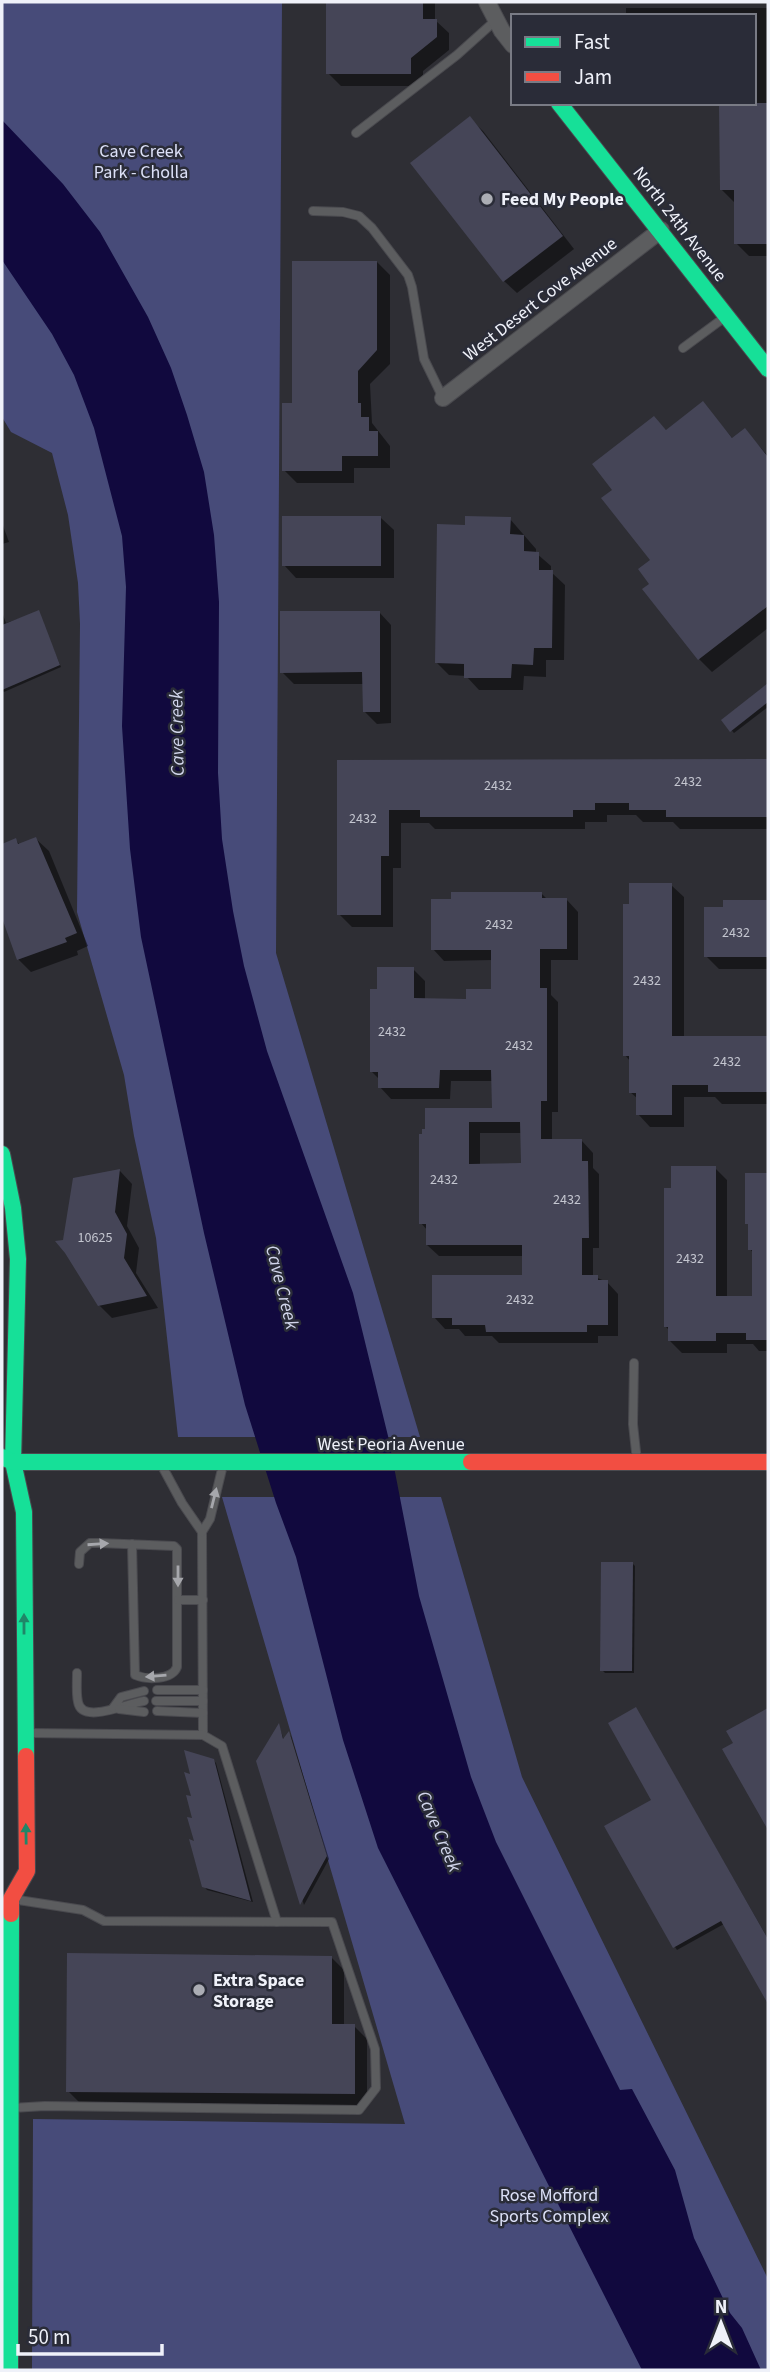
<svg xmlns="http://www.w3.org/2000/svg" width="770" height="2372" viewBox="0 0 770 2372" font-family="'Source Sans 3',sans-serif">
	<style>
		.green { fill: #474b79 }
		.water { fill: #11093e }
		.shadow { fill: #0007; fill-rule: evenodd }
		.building { fill: #454557; fill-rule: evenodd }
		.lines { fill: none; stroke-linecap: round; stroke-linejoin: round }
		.lane-casing { stroke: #4a4a4f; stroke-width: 10 }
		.street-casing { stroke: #4a4a4f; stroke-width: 18 }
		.fast-casing { stroke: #4a4a4f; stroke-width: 18 }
		.jam-casing { stroke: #4a4a4f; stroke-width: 18 }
		.lane { stroke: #5c5d5f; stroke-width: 8 }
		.street { stroke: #5c5d5f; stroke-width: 16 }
		.fast { stroke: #16e098; stroke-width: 16 }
		.jam { stroke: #f24e42; stroke-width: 16 }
		.oneway { fill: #a6a7ac }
		.oneway2 { fill: #208668 }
		.poi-dot { fill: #abadb4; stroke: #2a2c38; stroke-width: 2.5 }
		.labels { text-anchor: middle; stroke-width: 5; stroke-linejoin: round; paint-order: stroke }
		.number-label { font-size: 14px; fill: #c4c6d0 }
		.park-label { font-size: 18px; fill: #dce0f7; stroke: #2a2c38 }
		.poi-label { font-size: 18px; font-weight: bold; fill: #eff1f9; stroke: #2a2c38; text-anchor: start }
		.street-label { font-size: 18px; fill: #eff1f9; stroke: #2a2c38 }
		.water-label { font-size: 19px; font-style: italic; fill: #d1d5eb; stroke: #2a2c38 }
	</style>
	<rect width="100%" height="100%" fill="#2e2e34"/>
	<g class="green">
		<polygon points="2,2 282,2 276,953 420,1437 178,1437 156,1238 134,1136 124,1075 77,912 80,624 78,583 68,515 52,453 11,432 2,417"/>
		<polygon points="222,1497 441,1497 522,1777 768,2279 768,2370 32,2370 33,2119 405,2124"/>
	</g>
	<polygon class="water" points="2,120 63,184 100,232 148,317 171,368 187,415 204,472 214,535 219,602 218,773 222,839 233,911 244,966 267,1051 353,1293 388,1436 419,1596 471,1777 496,1842 620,2090 632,2089 675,2170 694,2238 730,2313 742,2328 761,2370 642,2370 378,1848 343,1740 296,1557 276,1503 245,1405 204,1233 141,937 130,849 122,726 126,587 122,536 94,428 74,375 52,334 2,260"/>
	<g class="shadow">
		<polygon points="328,2 435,2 435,20 449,33 449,50 423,71 423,86 341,86 328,73"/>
		<polygon points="626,8 768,8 768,256 749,256 736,243 734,202 721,189 754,103 754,16 626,16"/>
		<polygon points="470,119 483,131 574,249 517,293 504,281"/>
		<polygon points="377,262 390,275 390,364 370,384 372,423 390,446 390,468 354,468 354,483 297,483 284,470 294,405"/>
		<polygon points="703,403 733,439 745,430 768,456 768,628 712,672 699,659 652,584 653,560 614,490 654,418 667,431"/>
		<polygon points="381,518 394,530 394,578 296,578 284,565"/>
		<polygon points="510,519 536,549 536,553 551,566 551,572 565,585 564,660 546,660 546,677 524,676 523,690 479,690 466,676 449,675 437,663 466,527"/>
		<polygon points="2,523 9,542 2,544"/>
		<polygon points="2,612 6,623 38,612 61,667 4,692 2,690"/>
		<polygon points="379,612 391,625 391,723 377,724 365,712 364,684 294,684 282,672"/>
		<polygon points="768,685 768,707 734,733 723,721"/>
		<polygon points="768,761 768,829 680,829 673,822 643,822 636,815 607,815 607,822 585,822 585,829 435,829 429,823 401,823 401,868 393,868 393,927 352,927 339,914 338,762"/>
		<polygon points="36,839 49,851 88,946 77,951 78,955 31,972 18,959 2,914 2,846 16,840 20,845"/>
		<polygon points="671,885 684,897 684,1038 768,1038 768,1104 722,1104 715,1097 684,1097 684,1127 650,1127 638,1114 638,1099 630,1092 630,1061 625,1055 631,906"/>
		<path d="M541 893 548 900H567L578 912V960H551V995L558 1002V1112H552V1141H582L593 1153V1168L599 1174V1248H593V1276L607 1282 618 1294V1336H598V1343H499L492 1336H465L459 1329H445L434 1317 524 1276V1256H439L427 1245V1230L421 1223V1136L493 1109V1081H451L450 1099H391L380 1087V1080L372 1072 379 991 413 969 425 981V1000L468 1001 493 990V960L444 961 433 949ZM480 1133H522V1165L480 1166Z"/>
		<polygon points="725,902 768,902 768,969 719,969 706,956 725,909"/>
		<polygon points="715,1168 727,1180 727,1298 754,1298 754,1254 750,1249 768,1168 768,1351 759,1351 753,1344 727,1344 727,1353 682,1353 670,1341 670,1331 666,1327 672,1190"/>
		<polygon points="120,1171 132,1184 127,1226 139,1248 136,1273 158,1308 112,1318 99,1305 65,1241 75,1179"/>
		<polygon points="633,1564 635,1566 634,1673 605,1673 602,1670"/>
		<polygon points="768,1710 768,1826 725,1750 735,1744 729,1732"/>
		<polygon points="638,1712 768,1939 768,2001 724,1924 677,1950 675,1947 606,1827 653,1801"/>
		<polygon points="279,1726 284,1740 289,1734 291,1736 329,1859 304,1905 258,1761"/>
		<polygon points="213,1760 216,1763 253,1902 207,1890 204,1886 196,1844 193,1777"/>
		<polygon points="331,1957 344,1970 344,2026 354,2026 367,2039 367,2106 81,2104 68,2091"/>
	</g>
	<g class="building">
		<polygon points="326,2 423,2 423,19 437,19 437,37 411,58 411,74 326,74"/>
		<polygon points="719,103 768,103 768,244 734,244 734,190 720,190"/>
		<polygon points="470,116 563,236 503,282 410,163"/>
		<polygon points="292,261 377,261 377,350 358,371 358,403 361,403 361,417 369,417 369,431 378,431 378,456 342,456 342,471 282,471 282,403 292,403"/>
		<polygon points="703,401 732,438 745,428 768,457 768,606 698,660 642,589 649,584 638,569 650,560 601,498 612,490 592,464 654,416 666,430"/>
		<rect x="282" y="516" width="99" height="50"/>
		<polygon points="465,516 511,517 510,534 524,535 524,551 539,552 539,570 553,570 552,648 534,648 533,665 512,664 511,678 464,678 464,664 435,663 437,524 465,525"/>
		<polygon points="39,610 60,665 2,690 2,625"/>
		<polygon points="280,611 380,611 380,712 363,712 362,672 280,673"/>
		<polygon points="768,683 768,702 730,732 721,720"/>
		<polygon points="768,759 768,817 666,817 666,810 629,810 629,803 595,803 595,810 573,810 573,817 420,817 420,810 389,810 389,856 381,856 381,915 337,915 337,760"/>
		<polygon points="36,837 77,933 65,938 67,942 17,960 2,918 2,844 16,838 18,844"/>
		<polygon points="629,883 672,883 672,1036 768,1036 768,1092 708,1092 708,1085 672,1085 672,1115 636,1115 636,1093 629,1093 629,1056 623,1056 623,904 629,904"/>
		<path d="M451 892H542V898H567V949H540V988H547V1101H541V1139H582V1161H588L589 1238H582V1275H598V1280H608V1325H587V1332H486L485 1325H452V1318H432V1275H522V1245H426V1224H419V1134H422V1129H425V1108H492L491 1070H440L439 1088H378V1072H370V989H377V967H414V998L466 999V989H491V950H431V899H451ZM469 1122H520L521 1163 469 1164Z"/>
		<polygon points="723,900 768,900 768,957 704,957 704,907 723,907"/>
		<polygon points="671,1166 716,1166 716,1296 752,1296 752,1250 748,1250 748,1224 745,1224 745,1173 768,1173 768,1340 746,1340 746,1333 716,1333 716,1341 668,1341 668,1327 664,1327 664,1188 671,1188"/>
		<polygon points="120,1169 115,1212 127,1234 124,1258 147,1296 98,1306 65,1253 55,1241 63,1240 73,1178"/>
		<polygon points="601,1562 633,1562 632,1671 600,1671"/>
		<polygon points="636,1707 768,1939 768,2004 721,1921 673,1948 604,1826 651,1800 608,1723"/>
		<polygon points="768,1708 768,1830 722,1749 733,1743 726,1731"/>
		<polygon points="279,1723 283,1739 289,1731 327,1856 300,1905 256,1761"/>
		<polygon points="184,1750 214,1759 251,1901 202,1887 189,1839 194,1841 187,1817 192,1818 186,1795 191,1796 184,1772 190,1774"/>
		<polygon points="67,1953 332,1956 332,2024 355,2024 355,2094 66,2092"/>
	</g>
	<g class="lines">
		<g class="lane-casing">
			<g id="lane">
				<polyline points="356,133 457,55 496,20"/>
				<polyline points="313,211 343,212 359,216 372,228 408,275 412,287 424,359 443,398"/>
				<polyline points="683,348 725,317"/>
				<polyline points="634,1363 633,1424 637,1461"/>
				<polyline points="223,1465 210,1519 202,1532 203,1735 222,1746 277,1922"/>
				<polyline points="162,1466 182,1503 202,1532"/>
				<path d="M79 1564 80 1552 90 1543H99L174 1546 177 1549V1667C172 1680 147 1680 135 1675L132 1544"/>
				<polyline points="178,1600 203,1600"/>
				<path d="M77 1673C77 1682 76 1693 78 1702 82 1725 128 1703 144 1701"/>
				<polyline points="157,1690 203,1690"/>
				<polyline points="156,1701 203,1701"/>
				<polyline points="113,1708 121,1697 144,1691"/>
				<polyline points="119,1709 144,1712"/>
				<polyline points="157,1711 203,1713"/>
				<polyline points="28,1733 203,1735"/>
				<polyline points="12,2108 45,2106 359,2110 376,2088 375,2049 332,1922 104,1921 83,1910 12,1899"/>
			</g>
		</g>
		<g class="street-casing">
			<g id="street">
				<polyline points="487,2 502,31 513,45"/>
				<polyline points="443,398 661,230"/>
			</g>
		</g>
		<g class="fast-casing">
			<g id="fast">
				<polyline points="559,103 768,369"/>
				<polyline points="2,1154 13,1208 18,1259 13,1462 24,1512 26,1756"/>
				<polyline points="2,1457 13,1462 471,1462"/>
				<polyline points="10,2370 11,1914"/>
			</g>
		</g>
		<g class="jam-casing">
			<g id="jam">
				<polyline points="471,1462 768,1462"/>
				<polyline points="11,1914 11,1899 27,1871 26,1756"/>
			</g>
		</g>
		<use href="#lane" class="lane"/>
		<use href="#street" class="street"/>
		<use href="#fast" class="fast"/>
		<use href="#jam" class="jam"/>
	</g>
	<defs><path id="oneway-solid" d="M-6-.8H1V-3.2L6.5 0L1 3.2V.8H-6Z" transform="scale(1.75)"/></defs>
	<g class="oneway">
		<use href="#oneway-solid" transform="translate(214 1498) rotate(-76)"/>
		<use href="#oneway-solid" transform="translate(98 1544) rotate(-4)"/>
		<use href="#oneway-solid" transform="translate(178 1576) rotate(90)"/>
		<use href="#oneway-solid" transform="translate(156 1676) rotate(175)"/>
	</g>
	<g class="oneway2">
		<use href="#oneway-solid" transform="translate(24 1624) rotate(-90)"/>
		<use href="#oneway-solid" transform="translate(26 1834) rotate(-91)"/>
	</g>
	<g class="poi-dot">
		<circle cx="487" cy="199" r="7"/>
		<circle cx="199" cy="1990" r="7"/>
	</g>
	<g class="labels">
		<g class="number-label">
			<text x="688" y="786">2432</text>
			<text x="498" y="790">2432</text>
			<text x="363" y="823">2432</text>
			<text x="499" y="929">2432</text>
			<text x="736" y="937">2432</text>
			<text x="647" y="985">2432</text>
			<text x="392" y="1036">2432</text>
			<text x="519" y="1050">2432</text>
			<text x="727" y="1066">2432</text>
			<text x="444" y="1184">2432</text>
			<text x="567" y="1204">2432</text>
			<text x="95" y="1242">10625</text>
			<text x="690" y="1263">2432</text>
			<text x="520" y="1304">2432</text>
		</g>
		<g class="park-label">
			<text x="141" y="157">Cave Creek<tspan x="141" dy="21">Park - Cholla</tspan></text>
			<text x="549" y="2201">Rose Mofford<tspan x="549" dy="21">Sports Complex</tspan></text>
		</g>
		<g class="poi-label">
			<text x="501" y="205">Feed My People</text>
			<text x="213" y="1986">Extra Space<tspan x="213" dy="21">Storage</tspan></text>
		</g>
		<g class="street-label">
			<text transform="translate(680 224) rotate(52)" y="6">North 24th Avenue</text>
			<text transform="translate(540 299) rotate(-38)" y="6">West Desert Cove Avenue</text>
			<text x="391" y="1450">West Peoria Avenue</text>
		</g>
		<g class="water-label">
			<text transform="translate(176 733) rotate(-91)" y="7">Cave Creek</text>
			<text transform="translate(283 1287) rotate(76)" y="7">Cave Creek</text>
			<text transform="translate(440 1831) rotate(67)" y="7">Cave Creek</text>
		</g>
	</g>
	<rect width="770" height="2372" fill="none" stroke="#eff1f9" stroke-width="7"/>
	<rect x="511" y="14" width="245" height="91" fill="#2a2c38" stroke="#797b85" stroke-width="2"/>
	<rect x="525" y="37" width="35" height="10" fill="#16e098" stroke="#797b85" stroke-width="2"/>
	<text x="574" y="49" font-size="21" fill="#eff1f9">Fast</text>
	<rect x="525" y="72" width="35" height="10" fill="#f24e42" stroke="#797b85" stroke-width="2"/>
	<text x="574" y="84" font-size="21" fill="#eff1f9">Jam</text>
	<g transform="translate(721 2323)" stroke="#2a2c38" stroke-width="5" paint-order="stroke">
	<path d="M0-5L12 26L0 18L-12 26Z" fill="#eff1f9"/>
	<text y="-10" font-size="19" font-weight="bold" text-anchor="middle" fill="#eff1f9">N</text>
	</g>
	<path d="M18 2344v10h144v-10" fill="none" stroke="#eff1f9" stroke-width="3.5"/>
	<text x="28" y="2344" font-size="21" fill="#eff1f9" stroke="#2a2c38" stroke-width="5" paint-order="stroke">50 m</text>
</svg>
